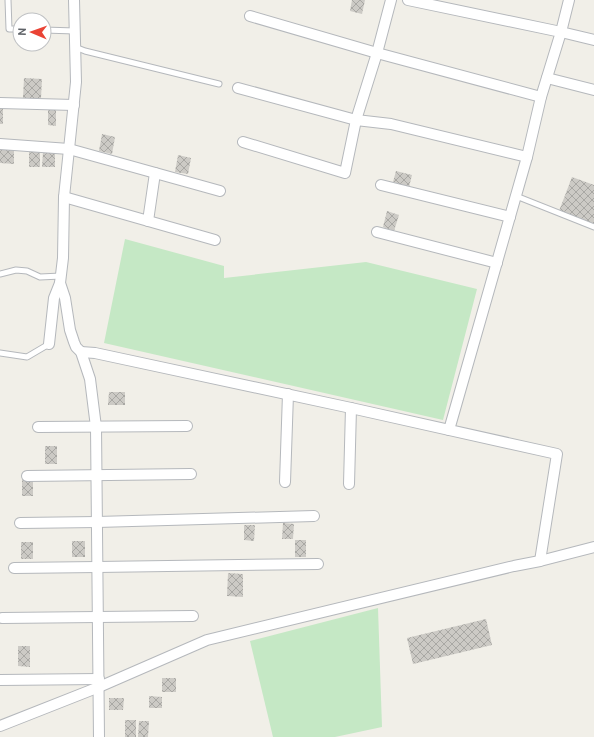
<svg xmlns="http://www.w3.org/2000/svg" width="594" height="737" viewBox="0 0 594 737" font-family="Cabin,sans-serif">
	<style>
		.grass { fill: #c5e8c5 }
		.building { fill: url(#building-cross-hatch) }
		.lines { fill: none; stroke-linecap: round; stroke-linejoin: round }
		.service-casing { stroke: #b5b8bc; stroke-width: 7 }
		.minor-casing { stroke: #b5b8bc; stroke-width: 12 }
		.service { stroke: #fff; stroke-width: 5 }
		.minor { stroke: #fff; stroke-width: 10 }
	</style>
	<defs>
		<pattern id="building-cross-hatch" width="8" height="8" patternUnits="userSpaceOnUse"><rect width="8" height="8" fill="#cccac5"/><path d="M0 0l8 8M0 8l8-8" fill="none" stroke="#a9a8a4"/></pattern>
	</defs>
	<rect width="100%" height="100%" fill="#f1efe8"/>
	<g class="grass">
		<polygon points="125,239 224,266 224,278 366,262 477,289 443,420 104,343"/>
		<polygon points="378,608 382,727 335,737 273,737 250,641"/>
	</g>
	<g class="building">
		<polygon points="352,0 365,0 362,14 350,11"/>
		<polygon points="24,78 42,79 41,98 23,98"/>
		<rect x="0" y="107" width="3" height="17"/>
		<polygon points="48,109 56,110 56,126 48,125"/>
		<polygon points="102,134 115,137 112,154 99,151"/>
		<polygon points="0,147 14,147 14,164 0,163"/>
		<polygon points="29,149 40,150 40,167 29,167"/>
		<polygon points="43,152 55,152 55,167 42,167"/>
		<polygon points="178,155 191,158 188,174 175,172"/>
		<polygon points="396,171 412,175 409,187 393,182"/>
		<polygon points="572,177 594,185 594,224 559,211"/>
		<polygon points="387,211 399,215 394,231 383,227"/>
		<polygon points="109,392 125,392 125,405 108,405"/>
		<rect x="45" y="446" width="12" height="18"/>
		<rect x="22" y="479" width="11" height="17"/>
		<polygon points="283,523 294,524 293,539 282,539"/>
		<polygon points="244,525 255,525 254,541 244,540"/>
		<rect x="295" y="540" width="11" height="17"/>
		<rect x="72" y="541" width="13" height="16"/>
		<rect x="21" y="542" width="12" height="17"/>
		<polygon points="228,573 243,574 243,597 227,596"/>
		<polygon points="486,619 492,645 413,664 407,638"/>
		<polygon points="18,646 30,646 30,667 18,666"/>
		<rect x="162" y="678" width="14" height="14"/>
		<polygon points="149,696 162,697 162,708 149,708"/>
		<polygon points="109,698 124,698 123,710 109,710"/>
		<rect x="125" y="720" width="11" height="17"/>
		<polygon points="139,721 149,721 148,737 138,737"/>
	</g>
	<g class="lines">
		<g class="service-casing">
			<g id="service">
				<polyline points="8,0 9,29 20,29"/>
				<polyline points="44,30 75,31"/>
				<polyline points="75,47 85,51 219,84"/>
				<polyline points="516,196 594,227"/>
				<polyline points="0,274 16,270 27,271 40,277 61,276"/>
				<polyline points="0,353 27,357 49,344"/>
			</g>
		</g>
		<g class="minor-casing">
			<g id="minor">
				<polyline points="74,0 76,82 64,197 63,258 60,283 65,298 70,330 74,342 76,347 81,352 90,379 96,427 99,737"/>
				<polyline points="408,0 561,32 541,97 527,157 449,430"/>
				<polyline points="569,0 561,32 594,40"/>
				<polyline points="250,16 377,53 541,97"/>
				<polyline points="547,78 594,90"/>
				<polyline points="238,88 356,120 391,124 527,157"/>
				<polyline points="0,103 74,105"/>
				<polyline points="243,142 345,173 356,120 377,53 391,0"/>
				<polyline points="0,144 69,149 220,191"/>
				<polyline points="381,185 510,217"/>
				<polyline points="64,197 215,240"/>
				<polyline points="148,221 155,173"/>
				<polyline points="377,232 497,263"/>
				<polyline points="49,344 54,298 60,283"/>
				<polyline points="81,352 95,353 351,408 557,454 540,561"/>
				<polyline points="38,427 187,426"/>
				<polyline points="27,476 191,474"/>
				<polyline points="285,482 288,394"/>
				<polyline points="349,484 351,408"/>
				<polyline points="20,523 97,522 314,516"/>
				<polyline points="14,568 97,567 318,564"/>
				<polyline points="2,618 193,616"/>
				<polyline points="0,680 99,679"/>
				<polyline points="0,726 99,687 207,640 514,566 540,561 594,547"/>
			</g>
		</g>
		<use href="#service" class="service"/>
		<use href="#minor" class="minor"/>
	</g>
	<g transform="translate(32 32) rotate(272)"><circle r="19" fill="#ffffff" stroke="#bfc1c3"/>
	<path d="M0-3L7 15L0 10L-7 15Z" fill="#ea4335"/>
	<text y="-6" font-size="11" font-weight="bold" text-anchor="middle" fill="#5f6368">N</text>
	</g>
</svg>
